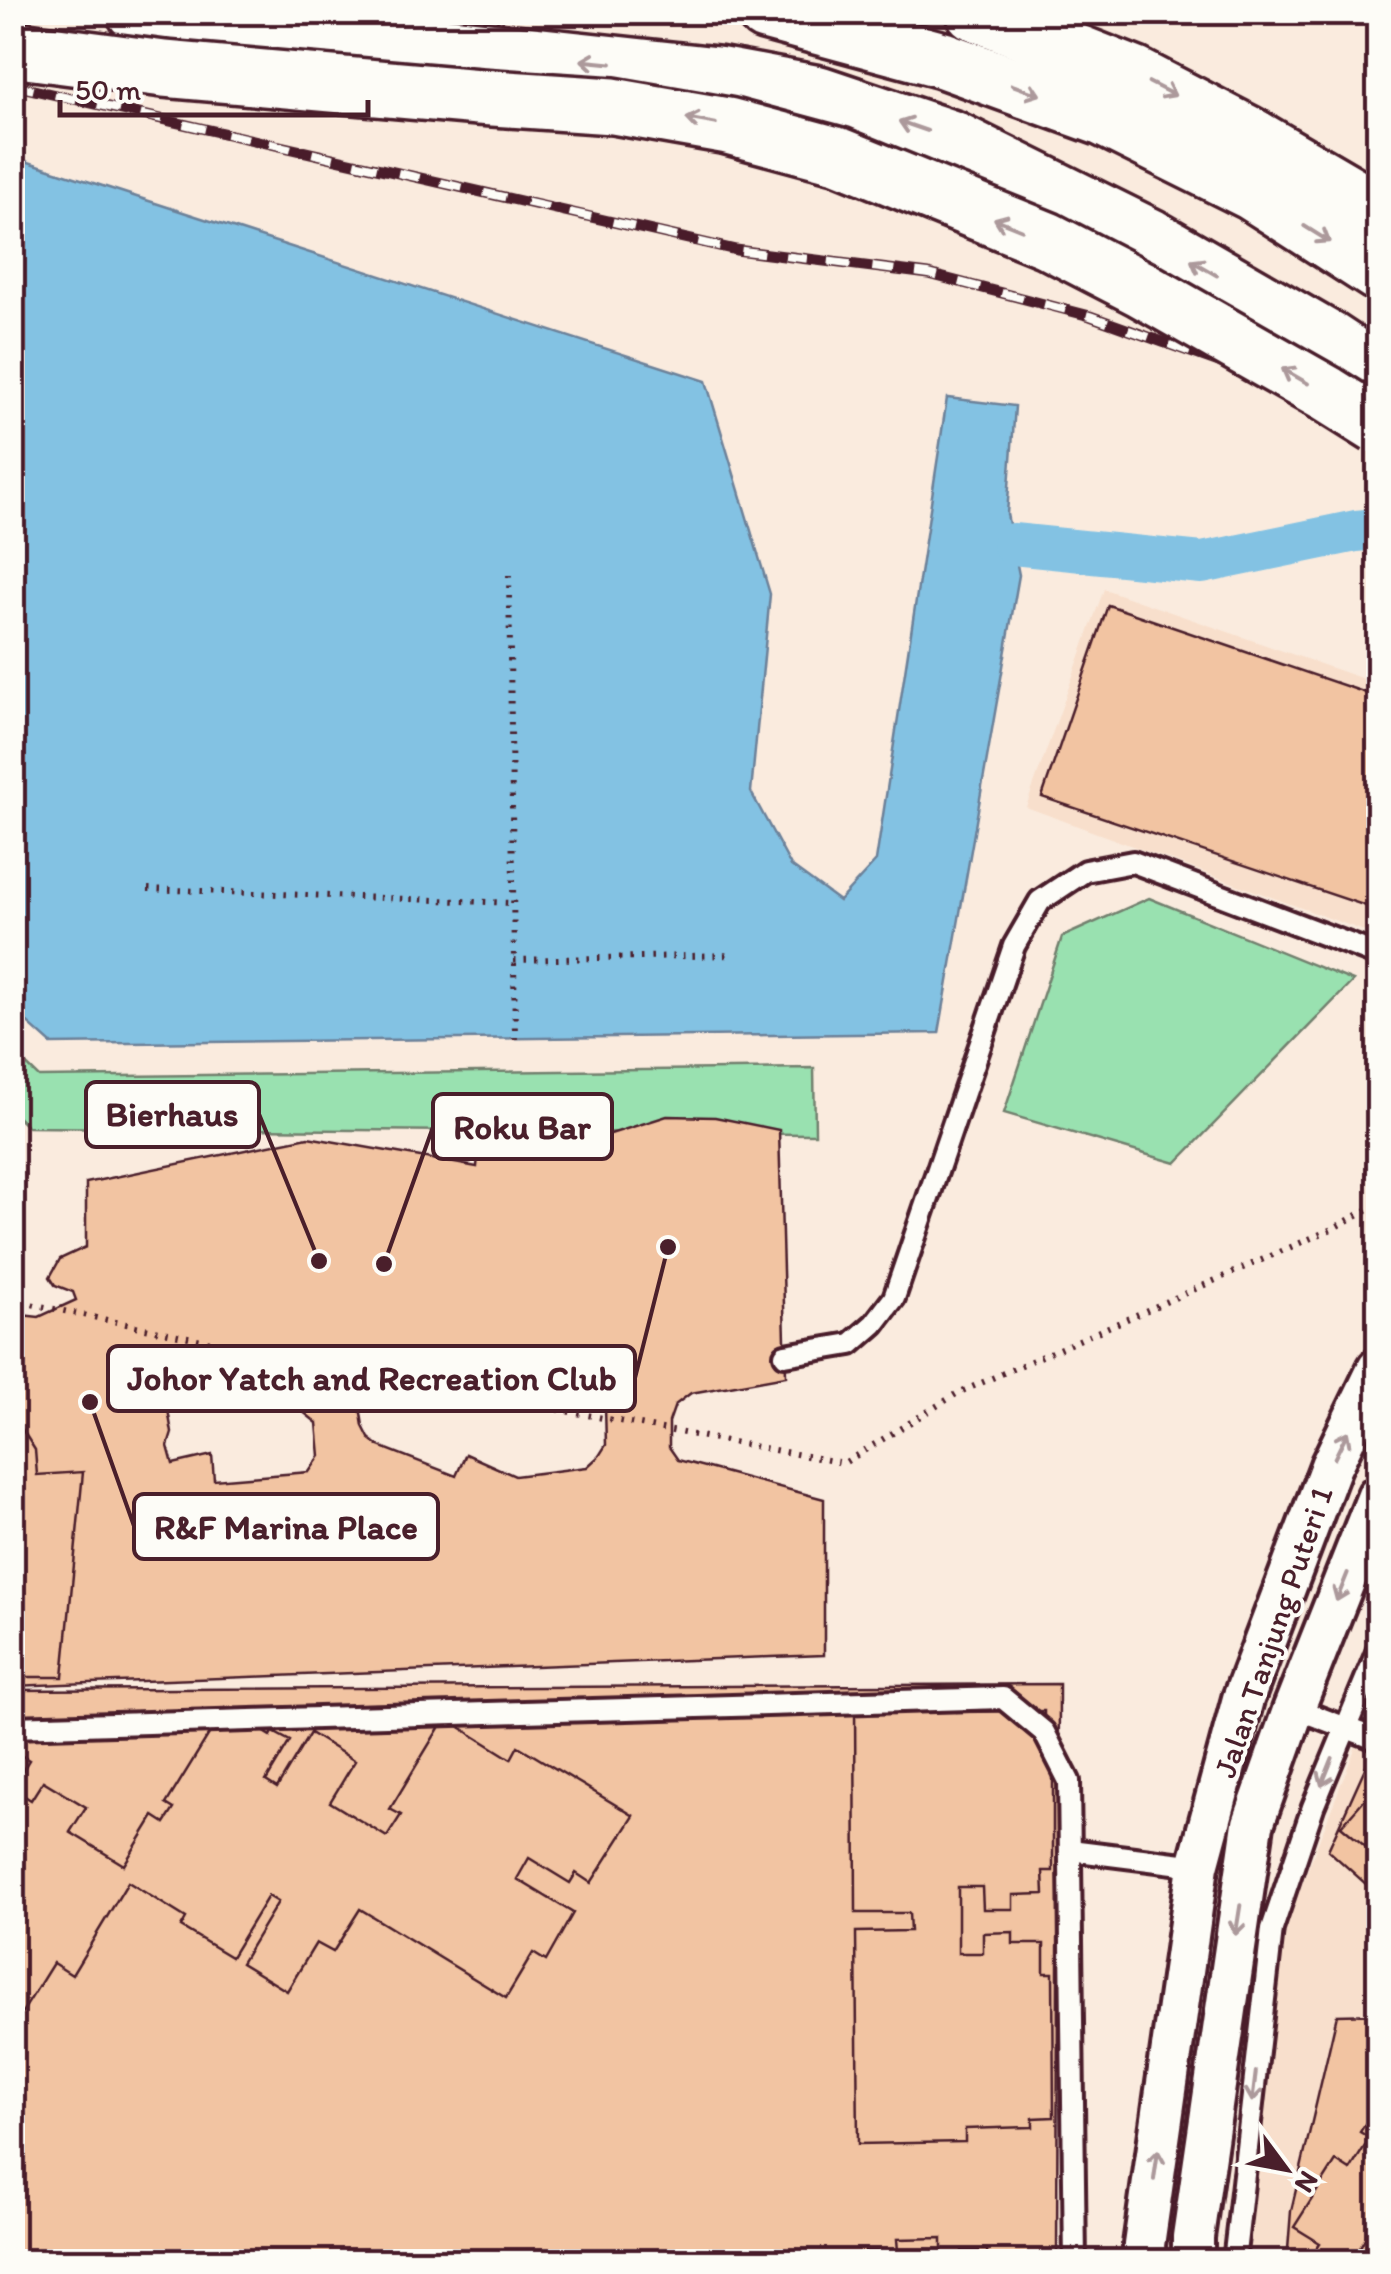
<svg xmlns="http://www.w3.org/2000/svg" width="1391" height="2274" viewBox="0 0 1391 2274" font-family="Itim,sans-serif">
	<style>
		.built { fill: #f8dfcc }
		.green { fill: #99e1b0; stroke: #72806e; stroke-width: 2.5 }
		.water { fill: #83c2e3; stroke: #6c8199; stroke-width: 2.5 }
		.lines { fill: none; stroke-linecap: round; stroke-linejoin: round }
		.canal { stroke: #83c2e3; stroke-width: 42 }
		.building { fill: #f2c4a2; stroke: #4a1f2b; stroke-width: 2.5; fill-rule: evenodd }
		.lane-casing { stroke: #4a1f2b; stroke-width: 28 }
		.street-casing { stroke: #4a1f2b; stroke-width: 48 }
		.highway-casing { stroke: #4a1f2b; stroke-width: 62 }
		.path { stroke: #4a1f2b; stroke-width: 6; stroke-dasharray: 2.5 8; stroke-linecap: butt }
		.lane { stroke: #fdfcf7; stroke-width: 20 }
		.street { stroke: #fdfcf7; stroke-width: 40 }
		.highway { stroke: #fdfcf7; stroke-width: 55 }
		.rail-casing { stroke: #4a1f2b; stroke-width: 11 }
		.rail { stroke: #fdfcf7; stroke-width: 8; stroke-dasharray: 22; stroke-linecap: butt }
		.highway-bridge-casing { stroke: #4a1f2b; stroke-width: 62; stroke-linecap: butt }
		.highway-bridge { stroke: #fdfcf7; stroke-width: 55 }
		.oneway { stroke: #ac999b }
		.labels { text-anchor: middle; stroke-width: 8; stroke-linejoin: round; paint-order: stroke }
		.street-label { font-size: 32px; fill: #4a1f2b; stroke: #fdfcf7 }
		.leader { fill: none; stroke: #4a1f2b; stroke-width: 4 }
		.callout-dot { fill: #4a1f2b; stroke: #fdfcf7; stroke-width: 4 }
		.callout { fill: #fdfcf7; stroke: #4a1f2b; stroke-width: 4 }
		.callout-label { font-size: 35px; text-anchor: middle; font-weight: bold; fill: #4a1f2b }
	</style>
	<rect width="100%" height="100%" fill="#faebde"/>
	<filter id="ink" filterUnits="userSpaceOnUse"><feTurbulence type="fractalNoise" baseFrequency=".01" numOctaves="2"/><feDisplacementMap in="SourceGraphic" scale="20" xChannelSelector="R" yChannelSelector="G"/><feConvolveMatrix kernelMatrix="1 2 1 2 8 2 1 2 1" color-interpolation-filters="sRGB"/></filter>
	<g filter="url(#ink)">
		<g class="built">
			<polygon points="1104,589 1378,684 1378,936 1026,807"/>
			<polygon points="1378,1690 1378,2261 1227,2262 1286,1925"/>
		</g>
		<g class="green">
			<polygon points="1149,898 1353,981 1176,1163 1004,1113 1062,937"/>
			<polygon points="12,1051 39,1077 814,1068 815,1134 28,1127 13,1113"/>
		</g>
		<polygon class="water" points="13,157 706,381 770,594 751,792 791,866 839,901 876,861 947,398 1015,406 1007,514 1019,575 939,1033 51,1044 13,1010"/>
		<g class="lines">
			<polyline class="canal" points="1013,544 1202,563 1356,531 1378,529"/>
		</g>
		<g class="building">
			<polygon points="1108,605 1378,697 1378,910 1042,797"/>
			<path d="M667 1116 715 1117 779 1130 786 1376 691 1393 675 1405 669 1422V1447L678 1460 824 1499V1655L12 1686V1314L39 1317 76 1300 73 1292 55 1285 50 1277 60 1259 86 1247V1183L308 1137 477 1167 479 1144 532 1159ZM565 1360 577 1365 605 1406 606 1445 599 1456 587 1467 515 1476 466 1454 456 1476 379 1446 369 1438 363 1426 361 1413 364 1398 370 1390 380 1385ZM182 1389 287 1399 317 1423 320 1456 309 1472 214 1480 212 1455 173 1464 168 1446 172 1433 166 1398 172 1392Z"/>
			<polygon points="12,1421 22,1429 35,1450 37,1475 83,1472 63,1677 12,1677"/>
			<polygon points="1059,1684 1057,2262 12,2262 12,1690"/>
			<polygon points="955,1693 956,1712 1044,1711 1044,1732 1053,1732 1053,1871 1043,1871 1044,1894 1013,1895 1013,1909 983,1909 982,1887 958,1887 958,1953 983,1953 983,1933 1013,1932 1013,1944 1044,1944 1044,1973 1053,1973 1054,2117 1033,2118 1033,2127 965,2129 965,2142 858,2144 856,1932 910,1931 909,1913 856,1913 855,1701"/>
			<polygon points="225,1708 271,1736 273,1732 290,1741 266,1781 277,1788 310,1733 355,1761 330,1802 387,1837 401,1815 390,1809 445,1718 511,1759 518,1746 634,1816 591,1883 576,1873 570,1883 529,1858 517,1879 573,1913 546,1961 533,1953 506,1998 360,1909 333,1952 316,1943 287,1991 241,1963 278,1902 268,1896 231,1957 181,1927 186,1918 128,1882 72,1975 53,1963 20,2016 12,2011 12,1788 31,1800 43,1781 86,1807 70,1832 124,1865 154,1816 165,1823 174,1809 166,1804"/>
			<polygon points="1378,1739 1378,1895 1328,1850"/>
			<polygon points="12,1750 29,1760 12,1788"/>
			<polygon points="1378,1784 1378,1857 1341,1826"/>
			<polygon points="1378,2014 1378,2262 1287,2262 1291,2211 1337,2015"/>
			<polygon points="1378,2103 1378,2262 1361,2262 1378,2236 1370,2230 1351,2262 1333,2262 1315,2250 1320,2243 1294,2227 1336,2161 1350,2170 1370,2138 1360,2132"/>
			<polygon points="942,2238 942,2262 865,2262 865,2251 898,2251 897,2239"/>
			<polygon points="962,2250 987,2250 988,2262 962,2262"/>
		</g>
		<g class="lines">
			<g class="lane-casing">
				<g id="lane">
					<polyline points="785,1355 851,1344 874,1324 894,1298 1014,946 1040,901 1085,871 1133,862 1378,955"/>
					<polyline points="1294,1708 1378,1740"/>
					<polyline points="12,1727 1003,1698 1044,1732 1069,1781 1075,2262"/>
					<polyline points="1070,1850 1198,1866"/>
					<polyline points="1234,2262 1272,1929 1313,1807 1378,1650"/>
				</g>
			</g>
			<g class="street-casing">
				<g id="street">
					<polyline points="1145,2262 1144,2245 1198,1866 1243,1699 1331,1466 1378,1369"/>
					<polyline points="1193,2262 1193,2237 1253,1824 1294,1708 1378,1496"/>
				</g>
			</g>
			<g class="highway-casing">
				<g id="highway">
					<polyline points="135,12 717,75 819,94 953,139 1151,237 1328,339 1378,372"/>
					<polyline points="765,12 943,60 1103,118 1252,192 1378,273"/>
					<polyline points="974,12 1134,75 1248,134 1378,210"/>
				</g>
			</g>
			<g class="path">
				<polyline points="509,575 515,1039"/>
				<polyline points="148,889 514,903"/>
				<polyline points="514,960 732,955"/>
				<polyline points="12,1300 335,1368 844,1463 958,1393 1332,1229 1378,1204"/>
			</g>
			<use href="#lane" class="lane"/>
			<use href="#street" class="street"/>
			<use href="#highway" class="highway"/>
			<g class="rail-casing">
				<polyline id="rail" points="12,85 736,250 929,274 1090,316 1378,419"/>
			</g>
			<use href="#rail" class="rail"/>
			<g class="highway-bridge-casing">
				<polyline id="highway-bridge" points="19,50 164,69 479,97 613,106 728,126 840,156 1047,240 1142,289 1327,394 1378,426"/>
			</g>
			<use href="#highway-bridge" class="highway-bridge"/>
		</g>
		<defs><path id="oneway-shaft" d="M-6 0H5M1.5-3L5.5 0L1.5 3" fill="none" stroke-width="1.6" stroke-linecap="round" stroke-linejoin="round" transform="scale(2.5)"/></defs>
		<g class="oneway">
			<use href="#oneway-shaft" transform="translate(596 62) rotate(-174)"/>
			<use href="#oneway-shaft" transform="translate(1162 89) rotate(27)"/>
			<use href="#oneway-shaft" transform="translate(1026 90) rotate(20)"/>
			<use href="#oneway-shaft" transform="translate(701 121) rotate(-170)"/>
			<use href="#oneway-shaft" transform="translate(913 126) rotate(-161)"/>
			<use href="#oneway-shaft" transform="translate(1008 224) rotate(-158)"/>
			<use href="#oneway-shaft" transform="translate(1317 234) rotate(32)"/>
			<use href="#oneway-shaft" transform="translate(1204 268) rotate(-150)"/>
			<use href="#oneway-shaft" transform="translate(1295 376) rotate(-150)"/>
			<use href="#oneway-shaft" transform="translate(1341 1445) rotate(-64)"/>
			<use href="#oneway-shaft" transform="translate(1342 1587) rotate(112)"/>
			<use href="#oneway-shaft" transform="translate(1327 1772) rotate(112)"/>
			<use href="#oneway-shaft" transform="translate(1238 1920) rotate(99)"/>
			<use href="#oneway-shaft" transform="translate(1254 2087) rotate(97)"/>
			<use href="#oneway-shaft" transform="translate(1156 2165) rotate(-82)"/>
		</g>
	</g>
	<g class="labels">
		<g class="street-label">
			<text transform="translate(1273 1632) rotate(-71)" y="11">Jalan Tanjung Puteri 1</text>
		</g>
	</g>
	<path class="leader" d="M319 1261L259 1114M384 1264L433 1127M668 1247L635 1378M90 1402L134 1526"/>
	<g class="callout-dot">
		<circle cx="319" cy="1261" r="10"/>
		<circle cx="384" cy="1264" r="10"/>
		<circle cx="668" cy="1247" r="10"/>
		<circle cx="90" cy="1402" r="10"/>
	</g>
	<g class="callout">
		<rect x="86" y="1082" width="173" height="65" rx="10"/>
		<rect x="433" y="1094" width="179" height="65" rx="10"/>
		<rect x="108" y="1346" width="527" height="65" rx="10"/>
		<rect x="134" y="1494" width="304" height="65" rx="10"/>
	</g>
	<g class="callout-label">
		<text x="172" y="1126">Bierhaus</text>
		<text x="522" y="1139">Roku Bar</text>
		<text x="372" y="1390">Johor Yatch and Recreation Club</text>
		<text x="286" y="1539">R&amp;F Marina Place</text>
	</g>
	<rect width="1391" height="2274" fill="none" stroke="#fdfcf7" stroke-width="50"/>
	<rect x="25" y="25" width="1341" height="2224" fill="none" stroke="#4a1f2b" stroke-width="4" filter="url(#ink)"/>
	<g transform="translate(1286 2169) rotate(122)" stroke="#fdfcf7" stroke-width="8" paint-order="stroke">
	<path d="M0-8L18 38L0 25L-18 38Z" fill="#4a1f2b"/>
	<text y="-15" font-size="28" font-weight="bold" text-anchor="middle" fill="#4a1f2b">N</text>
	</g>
	<path d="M60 100v15h308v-15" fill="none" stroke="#4a1f2b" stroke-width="5"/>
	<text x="75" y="100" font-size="30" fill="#4a1f2b" stroke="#fdfcf7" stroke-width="8" paint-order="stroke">50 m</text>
</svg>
